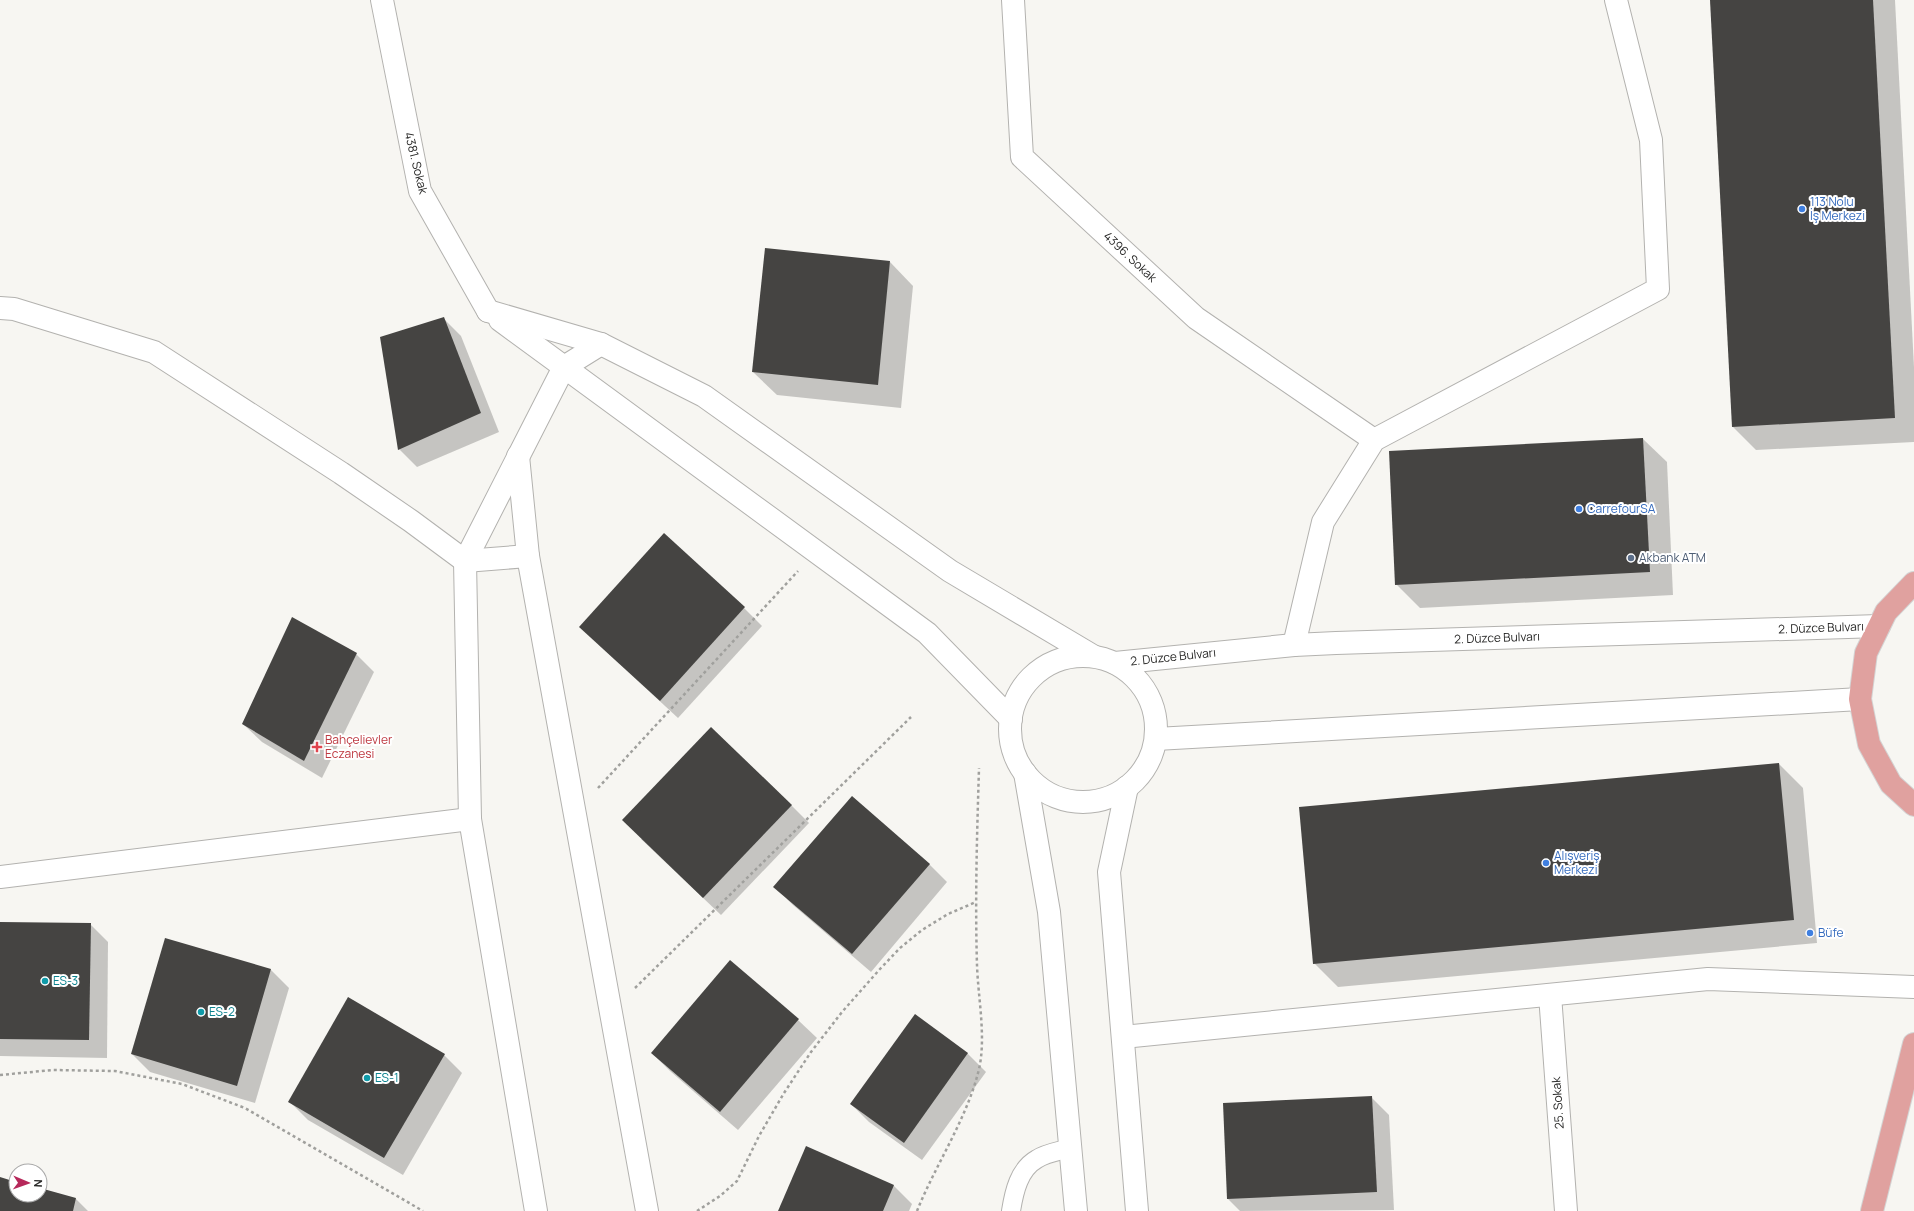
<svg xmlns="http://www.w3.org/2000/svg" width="1914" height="1211" viewBox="0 0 1914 1211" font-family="Manrope,sans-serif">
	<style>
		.shadow { fill: #0003 }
		.building { fill: #454442 }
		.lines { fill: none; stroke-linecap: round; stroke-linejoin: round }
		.service-casing { stroke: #b3b2af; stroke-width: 20 }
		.minor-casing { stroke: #b3b2af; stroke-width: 24 }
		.tertiary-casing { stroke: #b3b2af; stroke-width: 24 }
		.secondary-casing { stroke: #b3b2af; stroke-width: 24 }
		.primary-casing { stroke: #d4d4d4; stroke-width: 24 }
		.path { stroke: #a0a09d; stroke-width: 2.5; stroke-dasharray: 3 3; stroke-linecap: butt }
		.service { stroke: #fff; stroke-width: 18 }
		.minor { stroke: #fff; stroke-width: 22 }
		.tertiary { stroke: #fff; stroke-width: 22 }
		.secondary { stroke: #fff; stroke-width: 22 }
		.primary { stroke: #e0a19f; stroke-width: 22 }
		.shop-dot { fill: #3f7fe0; stroke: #fff; stroke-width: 1.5 }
		.service-dot { fill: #5c6f8a; stroke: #fff; stroke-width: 1.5 }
		.health-dot { fill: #e0444e; stroke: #fff; stroke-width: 1.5 }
		.culture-dot { fill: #0f9aa8; stroke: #fff; stroke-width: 1.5 }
		.labels { text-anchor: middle; stroke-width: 4; stroke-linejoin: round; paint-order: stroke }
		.street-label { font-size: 12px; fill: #292928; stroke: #fff }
		.shop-label { font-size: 12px; fill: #366cbe; stroke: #fff; text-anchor: start }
		.service-label { font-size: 12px; fill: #4e5e75; stroke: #fff; text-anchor: start }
		.health-label { font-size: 12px; fill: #be3a42; stroke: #fff; text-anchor: start }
		.culture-label { font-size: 12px; fill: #0d838f; stroke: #fff; text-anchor: start }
	</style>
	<rect width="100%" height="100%" fill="#f7f6f2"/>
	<g class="shadow">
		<polygon points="1711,0 1895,0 1914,367 1914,442 1756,450 1733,427"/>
		<polygon points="890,262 913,286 901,408 777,395 753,372"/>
		<polygon points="443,318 461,336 499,432 417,467 399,449"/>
		<polygon points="1643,439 1667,462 1673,595 1420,608 1396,584"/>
		<polygon points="744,608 762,626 678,718 599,645"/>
		<polygon points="356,654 374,672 322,778 262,742 243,724"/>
		<polygon points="1779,764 1803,788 1817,943 1338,987 1314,963 1300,808"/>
		<polygon points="791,805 809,823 721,915 641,839"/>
		<polygon points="929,864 947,882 871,972 793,905 775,887"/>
		<polygon points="0,923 90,924 108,942 107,1058 0,1056"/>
		<polygon points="730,962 798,1020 817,1038 738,1130 670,1071 652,1053"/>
		<polygon points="271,970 289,988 255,1103 150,1072 132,1054"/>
		<polygon points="915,1016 968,1054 986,1072 922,1160 869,1122 851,1104"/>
		<polygon points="444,1055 462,1073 403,1175 308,1120 290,1102"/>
		<polygon points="1371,1097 1389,1115 1394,1210 1240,1211 1228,1199 1224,1104"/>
		<polygon points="806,1148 894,1186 912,1204 909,1211 779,1211"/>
		<polygon points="0,1178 16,1183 16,1195 40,1195 40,1189 76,1199 88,1211 0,1211"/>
	</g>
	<g class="building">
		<polygon points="1710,0 1873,0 1895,418 1732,427"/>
		<polygon points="765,248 890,261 878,385 752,372"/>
		<polygon points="444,317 481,413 398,450 380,337"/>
		<polygon points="1643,438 1650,572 1395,585 1389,451"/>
		<polygon points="664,533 745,607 660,701 579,627"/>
		<polygon points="292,617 357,653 304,761 242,724"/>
		<polygon points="711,727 792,805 703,898 622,820"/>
		<polygon points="1779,763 1794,920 1313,964 1299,807"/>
		<polygon points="852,796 930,864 852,954 773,887"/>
		<polygon points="0,922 91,923 89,1040 0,1039"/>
		<polygon points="165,938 271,969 237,1086 131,1054"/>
		<polygon points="730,960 799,1019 720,1112 651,1053"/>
		<polygon points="348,997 445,1054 384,1158 288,1102"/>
		<polygon points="915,1014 968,1053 904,1143 850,1104"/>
		<polygon points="1372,1096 1377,1192 1227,1199 1223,1103"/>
		<polygon points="806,1146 894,1185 883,1211 778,1211"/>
		<polygon points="0,1177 16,1182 16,1195 40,1195 40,1188 76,1198 73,1211 0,1211"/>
	</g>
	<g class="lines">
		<g class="service-casing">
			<path id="service" d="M1011 1211C1014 1192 1019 1169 1037 1159 1046 1153 1060 1151 1070 1148"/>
		</g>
		<g class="minor-casing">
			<g id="minor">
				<polyline points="1013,0 1022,157 1196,318 1374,440"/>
				<polyline points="0,308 14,309 154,352 341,473 411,521 465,561 528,556"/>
				<polyline points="518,456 528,556 647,1211"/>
				<polyline points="1294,645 1323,522 1374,440 1658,289 1651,140 1616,0"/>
				<polyline points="0,877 470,819"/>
				<polyline points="1550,995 1566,1211"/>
				<polyline points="1123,1037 1708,979 1914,987"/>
				<polyline points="536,1211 470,819 465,561 564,367 601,344"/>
			</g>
		</g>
		<g class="tertiary-casing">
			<polyline id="tertiary" points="382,0 420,191 488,311"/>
		</g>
		<g class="secondary-casing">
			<g id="secondary">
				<polyline points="488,311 601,344 704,396 950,571 1093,656"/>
				<polyline points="500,320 927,633 1011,719"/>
				<circle cx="1083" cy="729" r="73"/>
				<polyline points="1115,663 1294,645 1336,643 1879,626"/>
				<polyline points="1156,739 1860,699"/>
				<polyline points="1025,773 1049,912 1076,1211"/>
				<polyline points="1127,787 1109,872 1137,1211"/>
			</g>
		</g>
		<g class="primary-casing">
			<g id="primary">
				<polyline points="1914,583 1886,612 1866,653 1860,699 1869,744 1891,784 1914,805"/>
				<polyline points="1872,1211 1914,1044"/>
			</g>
		</g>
		<g class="path">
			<polyline points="598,788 798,571"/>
			<polyline points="635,988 911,717"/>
			<polyline points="0,1075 53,1070 115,1071 182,1084 245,1108 423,1211"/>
			<polyline points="697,1211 720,1196 737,1181 759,1136 784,1093 811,1052 842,1012 880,969 900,948 922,930 948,914 976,902"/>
			<path d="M917 1211C935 1166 966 1120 978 1073 987 1041 978 998 977 965 975 899 977 834 979 768"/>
		</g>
		<use href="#service" class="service"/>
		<use href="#minor" class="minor"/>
		<use href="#tertiary" class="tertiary"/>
		<use href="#secondary" class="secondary"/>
		<use href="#primary" class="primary"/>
	</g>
	<g class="shop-dot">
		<circle cx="1802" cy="209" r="4"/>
		<circle cx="1579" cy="509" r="4"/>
		<circle cx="1546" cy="863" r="4"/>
		<circle cx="1810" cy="933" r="4"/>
	</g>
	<circle class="service-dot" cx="1631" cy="558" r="4"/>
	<path class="health-dot" d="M315 741h4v4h4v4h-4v4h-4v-4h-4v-4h4z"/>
	<g class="culture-dot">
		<circle cx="45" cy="981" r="4"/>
		<circle cx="201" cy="1012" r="4"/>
		<circle cx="367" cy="1078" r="4"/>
	</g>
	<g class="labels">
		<g class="street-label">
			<text transform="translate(416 163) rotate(76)" y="4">4381. Sokak</text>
			<text transform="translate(1130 257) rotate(43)" y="4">4396. Sokak</text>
			<text transform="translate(1821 628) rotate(-2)" y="4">2. Düzce Bulvarı</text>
			<text transform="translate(1497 638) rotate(-2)" y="4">2. Düzce Bulvarı</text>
			<text transform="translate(1173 657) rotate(-6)" y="4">2. Düzce Bulvarı</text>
			<text transform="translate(1558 1103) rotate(-94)" y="4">25. Sokak</text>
		</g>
		<g class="shop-label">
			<text x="1810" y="206">113 Nolu<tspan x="1810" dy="14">İş Merkezi</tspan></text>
			<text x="1587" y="513">CarrefourSA</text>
			<text x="1554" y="860">Alışveriş<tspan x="1554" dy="14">Merkezi</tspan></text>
			<text x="1818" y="937">Büfe</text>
		</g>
		<g class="service-label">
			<text x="1639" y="562">Akbank ATM</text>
		</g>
		<g class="health-label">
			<text x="325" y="744">Bahçelievler<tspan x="325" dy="14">Eczanesi</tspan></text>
		</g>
		<g class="culture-label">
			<text x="53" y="985">ES-3</text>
			<text x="209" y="1016">ES-2</text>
			<text x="375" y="1082">ES-1</text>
		</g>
	</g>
	<g transform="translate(28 1183) rotate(92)"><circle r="19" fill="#ffffff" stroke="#a9a9a9"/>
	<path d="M0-3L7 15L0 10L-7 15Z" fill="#b6285a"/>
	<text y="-6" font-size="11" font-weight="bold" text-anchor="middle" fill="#292928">N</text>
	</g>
</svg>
